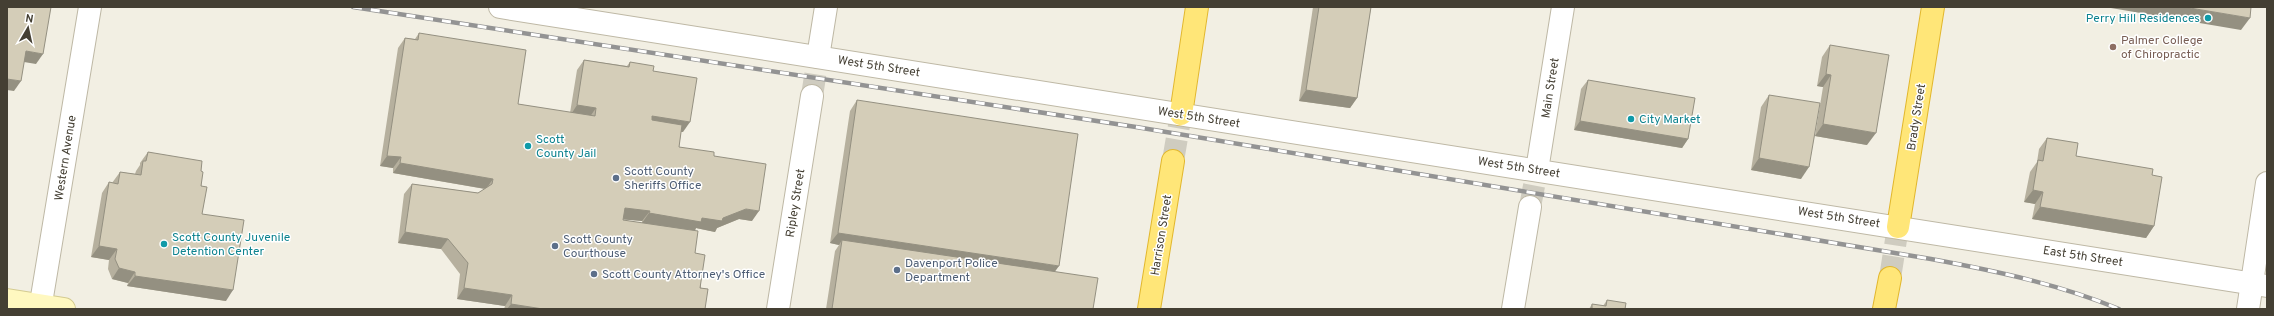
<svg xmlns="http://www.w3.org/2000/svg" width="2274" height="316" viewBox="0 0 2274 316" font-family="Overpass,sans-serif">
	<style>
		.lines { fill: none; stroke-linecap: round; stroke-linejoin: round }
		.minor-tunnel { stroke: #cfccc0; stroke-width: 22; stroke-dasharray: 22 11; stroke-linecap: butt }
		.tertiary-tunnel { stroke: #cfccc0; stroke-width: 22; stroke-dasharray: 22 11; stroke-linecap: butt }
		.trunk-tunnel { stroke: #cfccc0; stroke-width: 22; stroke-dasharray: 22 11; stroke-linecap: butt }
		.minor-casing { stroke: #beb8a5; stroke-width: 24 }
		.tertiary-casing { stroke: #beb8a5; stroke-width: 24 }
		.secondary-casing { stroke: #d4cb91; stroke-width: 24 }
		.trunk-casing { stroke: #e2b72d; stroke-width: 24 }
		.minor { stroke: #fff; stroke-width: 22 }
		.tertiary { stroke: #fff; stroke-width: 22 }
		.secondary { stroke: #fff8c0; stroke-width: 22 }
		.trunk { stroke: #ffe678; stroke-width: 22 }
		.rail-casing { stroke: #939393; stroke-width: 4.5 }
		.rail { stroke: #fff; stroke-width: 3; stroke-dasharray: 9; stroke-linecap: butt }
		.wall { fill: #b6b09e; fill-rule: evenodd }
		.shaded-wall { fill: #949081 }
		.building { fill: #d4cdb8; stroke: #949081 }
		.culture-dot { fill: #0f9aa8; stroke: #fff; stroke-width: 1.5 }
		.education-dot { fill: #8d6e63; stroke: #fff; stroke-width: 1.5 }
		.service-dot { fill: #5c6f8a; stroke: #fff; stroke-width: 1.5 }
		.labels { text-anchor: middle; stroke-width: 3; stroke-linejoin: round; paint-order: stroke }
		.culture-label { font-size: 12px; fill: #0d838f; stroke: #fff; text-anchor: start }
		.education-label { font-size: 12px; fill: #785e54; stroke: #fff; text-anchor: start }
		.street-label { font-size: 12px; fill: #443f33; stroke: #fff }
		.service-label { font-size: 12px; fill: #4e5e75; stroke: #fff; text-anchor: start }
	</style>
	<rect width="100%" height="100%" fill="#f2efe3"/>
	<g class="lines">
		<polyline class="minor-tunnel" points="812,96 818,57"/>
		<polyline class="tertiary-tunnel" points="1530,207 1537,170"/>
		<g class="trunk-tunnel">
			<polyline points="1173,161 1181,114"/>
			<polyline points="1890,278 1898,227"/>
		</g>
		<g class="minor-casing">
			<g id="minor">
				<polyline points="500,7 2267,286"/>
				<polyline points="818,57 826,7"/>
				<polyline points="40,309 90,7"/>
				<polyline points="778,309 812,96"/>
				<polyline points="2248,309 2267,183"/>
			</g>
		</g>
		<g class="tertiary-casing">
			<g id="tertiary">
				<polyline points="1537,170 1563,7"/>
				<polyline points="1513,309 1530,207"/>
			</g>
		</g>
		<g class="secondary-casing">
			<polyline id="secondary" points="7,300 64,309"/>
		</g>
		<g class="trunk-casing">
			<g id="trunk">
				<polyline points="1181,114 1197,7"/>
				<polyline points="1898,227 1933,7"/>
				<polyline points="1149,309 1173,161"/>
				<polyline points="1884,309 1890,278"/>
			</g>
		</g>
		<use href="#minor" class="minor"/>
		<use href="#tertiary" class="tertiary"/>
		<use href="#secondary" class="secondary"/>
		<use href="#trunk" class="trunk"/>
		<g class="rail-casing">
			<path id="rail" d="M353 7 1136 127 1931 259C1996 271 2058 284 2119 309"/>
		</g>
		<use href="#rail" class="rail"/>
	</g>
	<g class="wall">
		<polygon points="1313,7 1371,7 1357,98 1350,108 1299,101"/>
		<path d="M419 33 518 104 570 113 577 70 584 60 627 66 630 62 653 71 683 132H681L679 147 714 156 752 221 739 219 717 228 715 232 696 228 695 231V253L705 309H504L505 306 457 299 460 274 441 249 398 243 404 194 412 184 478 193 485 189 393 173V168L380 166 398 48 405 38 415 39ZM623 219 642 221V223L623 220Z"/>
		<polygon points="1830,45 1867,145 1815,136 1823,87 1817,86 1822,57"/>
		<polygon points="1588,80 1688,139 1682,148 1574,130 1581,89"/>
		<polygon points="1769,95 1801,179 1751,170 1761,107"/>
		<polygon points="857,100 1054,272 1093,309 826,309 835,251 839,245 830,243 850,111"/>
		<polygon points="2047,138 2076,156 2152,175 2154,226 2146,238 2032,219 2035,204 2024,202 2030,172 2037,162 2039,149"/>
		<polygon points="148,152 201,171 202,214 226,301 127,286 128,283 112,279 108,269 109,260 91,257 102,193 109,182 112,183 120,172 135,174 136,171 140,165 140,163"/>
		<polygon points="1607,300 1625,309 1589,309 1592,304 1603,306"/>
	</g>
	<g class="shaded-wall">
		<polygon points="2105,7 2184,7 2250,18 2241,30"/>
		<polygon points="26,51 43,54 36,64 18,61"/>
		<polygon points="1826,74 1831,75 1823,87 1817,86"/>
		<polygon points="7,79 21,81 14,91 7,90"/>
		<polygon points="1306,90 1357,98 1350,108 1299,101"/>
		<polygon points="577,105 596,108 589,118 570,116"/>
		<polygon points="652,116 690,122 683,132 645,127"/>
		<polygon points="1580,121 1688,139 1682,148 1574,130"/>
		<polygon points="1823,124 1876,133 1867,145 1815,136"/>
		<polygon points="387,156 401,157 393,168 380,166"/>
		<polygon points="1759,158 1809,167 1801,179 1751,170"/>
		<polygon points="400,163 493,179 486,189 393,173"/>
		<polygon points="2033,190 2043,192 2035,204 2024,202"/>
		<polygon points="2040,207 2154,226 2146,238 2032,219"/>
		<polygon points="625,208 650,211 642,221 617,219"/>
		<polygon points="746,209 759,211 752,221 739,219 717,228 715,232 696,228 694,232 642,223 649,213 702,218 723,218"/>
		<polygon points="405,232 448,239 441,249 398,243"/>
		<polygon points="838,233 1059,266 1051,277 842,240 839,245 830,243"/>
		<polygon points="99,246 117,249 109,260 91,257"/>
		<polygon points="119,268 135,272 128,283 112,279"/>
		<polygon points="135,276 233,290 226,301 127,286"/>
		<polygon points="464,288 512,295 505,306 457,299"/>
		<polygon points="511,304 543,309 507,309"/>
	</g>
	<g class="building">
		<polygon points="7,7 51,7 43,54 26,51 21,81 7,79"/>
		<polygon points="1319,7 1371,7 1357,98 1306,90"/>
		<polygon points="2184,7 2251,7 2250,18"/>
		<polygon points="419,33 526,50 518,104 595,116 596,108 577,105 584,60 629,67 630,62 654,66 653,71 697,78 690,122 652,116 652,120 682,125 679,147 714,152 714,156 766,164 759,211 746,209 723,218 722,221 702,218 701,222 649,213 650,211 625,208 623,220 698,231 695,253 705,255 700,288 708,289 705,309 543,309 511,304 512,295 464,288 468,263 448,239 405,232 412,184 478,193 492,184 493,179 400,163 401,157 387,156 405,38 418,40"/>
		<polygon points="1830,45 1889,55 1876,133 1823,124 1831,75 1826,74"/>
		<polygon points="1588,80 1695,98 1688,139 1580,121"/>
		<polygon points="1769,95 1820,103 1809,167 1759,158"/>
		<polygon points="857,100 1078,134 1059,266 838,233"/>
		<polygon points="2047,138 2078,143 2076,156 2153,169 2152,175 2162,177 2154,226 2040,207 2043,192 2033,190 2038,160 2043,161"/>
		<polygon points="148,152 202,161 201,171 203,172 201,186 207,187 202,214 244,220 233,290 135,276 135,272 119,268 115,259 117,249 99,246 109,182 118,184 120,172 141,175 143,161 146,161"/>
		<polygon points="842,240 1098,278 1093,309 832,309"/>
		<polygon points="1607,300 1626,303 1625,309 1592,309 1592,304 1606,306"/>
	</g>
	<g class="culture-dot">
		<circle cx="2208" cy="18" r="4"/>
		<circle cx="1631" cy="119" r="4"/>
		<circle cx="528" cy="146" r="4"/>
		<circle cx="164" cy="244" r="4"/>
	</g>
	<circle class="education-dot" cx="2113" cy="47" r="4"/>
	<g class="service-dot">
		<circle cx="616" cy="178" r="4"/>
		<circle cx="555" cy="246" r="4"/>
		<circle cx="897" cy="270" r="4"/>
		<circle cx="594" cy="274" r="4"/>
	</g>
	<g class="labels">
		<g class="culture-label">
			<text x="2200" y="22" text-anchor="end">Perry Hill Residences</text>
			<text x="1639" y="123">City Market</text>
			<text x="536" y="143">Scott<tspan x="536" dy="14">County Jail</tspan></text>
			<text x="172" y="241">Scott County Juvenile<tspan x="172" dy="14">Detention Center</tspan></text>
		</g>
		<g class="education-label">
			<text x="2121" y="44">Palmer College<tspan x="2121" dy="14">of Chiropractic</tspan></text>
		</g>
		<g class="street-label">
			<text transform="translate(879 66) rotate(9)" y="4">West 5th Street</text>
			<text transform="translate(1550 88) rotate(-81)" y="4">Main Street</text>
			<text transform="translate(1199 117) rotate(9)" y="4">West 5th Street</text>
			<text transform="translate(1916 117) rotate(-81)" y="4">Brady Street</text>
			<text transform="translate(65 158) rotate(-81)" y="4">Western Avenue</text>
			<text transform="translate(1519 167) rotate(9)" y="4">West 5th Street</text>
			<text transform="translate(795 203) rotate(-81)" y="4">Ripley Street</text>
			<text transform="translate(1839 217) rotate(9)" y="4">West 5th Street</text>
			<text transform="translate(1161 235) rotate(-81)" y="4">Harrison Street</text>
			<text transform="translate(2083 256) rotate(9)" y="4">East 5th Street</text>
		</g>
		<g class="service-label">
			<text x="624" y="175">Scott County<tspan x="624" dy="14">Sheriffs Office</tspan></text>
			<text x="563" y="243">Scott County<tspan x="563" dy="14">Courthouse</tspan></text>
			<text x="905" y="267">Davenport Police<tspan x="905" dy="14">Department</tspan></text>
			<text x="602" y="278">Scott County Attorney's Office</text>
		</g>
	</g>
	<rect width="2274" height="316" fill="none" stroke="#443f33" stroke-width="16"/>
	<g transform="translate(28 28) rotate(9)" stroke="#ffffff" stroke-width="3" paint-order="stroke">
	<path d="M0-3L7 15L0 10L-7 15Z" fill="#443f33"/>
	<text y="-6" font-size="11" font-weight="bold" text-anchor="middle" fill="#443f33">N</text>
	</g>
</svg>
